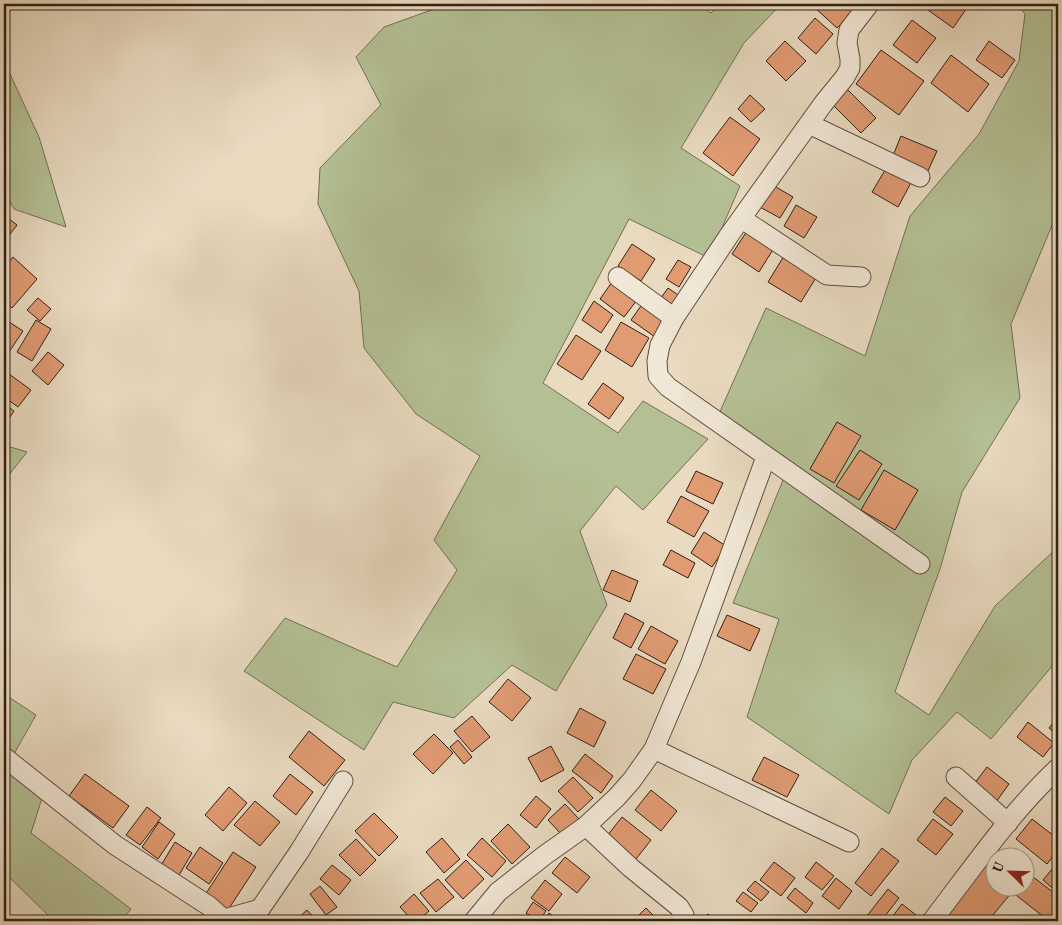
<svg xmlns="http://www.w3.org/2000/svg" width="1062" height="925" viewBox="0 0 1062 925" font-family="Vollkorn,serif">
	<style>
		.green { fill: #b4c094; stroke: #727054 }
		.building { fill: #e19b73; stroke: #312015 }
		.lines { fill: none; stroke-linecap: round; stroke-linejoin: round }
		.minor-casing { stroke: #5f4e40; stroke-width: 21 }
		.minor { stroke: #f1e7d6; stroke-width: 19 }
	</style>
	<rect width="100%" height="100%" fill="#e9dac0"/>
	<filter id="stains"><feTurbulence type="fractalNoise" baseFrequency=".004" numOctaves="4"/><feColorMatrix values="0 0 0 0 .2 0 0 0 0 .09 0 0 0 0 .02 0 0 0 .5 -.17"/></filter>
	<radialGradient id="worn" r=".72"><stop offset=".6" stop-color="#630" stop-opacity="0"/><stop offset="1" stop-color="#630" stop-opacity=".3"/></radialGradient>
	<g class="green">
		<polygon points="439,4 701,4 711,13 720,4 781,4 744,43 681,148 740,186 709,258 629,219 543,383 618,433 643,401 708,439 643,510 616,486 580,531 607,605 556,691 512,665 454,718 393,702 364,750 244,671 285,618 397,667 457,570 434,540 480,456 416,414 364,348 359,291 318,204 320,168 381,105 356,57 384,27 437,8"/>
		<polygon points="1016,4 1058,4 1058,211 1011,324 1020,398 962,492 940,569 895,692 929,715 995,606 1058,547 1058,659 991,739 957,712 912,760 889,814 747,717 779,619 733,603 790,463 718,416 766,308 865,356 910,216 979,134 1019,61 1025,14"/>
		<polygon points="4,61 39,137 66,227 14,209 4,190"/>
		<polygon points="4,445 27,452 4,481"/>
		<polygon points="4,694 36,715 6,768 42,798 31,833 131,909 121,921 54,921 4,872"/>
	</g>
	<g class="building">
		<polygon points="815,4 853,4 857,7 837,28 813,6"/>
		<polygon points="932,4 967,4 969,5 953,28 928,10"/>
		<polygon points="815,18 833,34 816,54 798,38"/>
		<polygon points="912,20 936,38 917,63 893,45"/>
		<polygon points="785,41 806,61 786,81 766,61"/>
		<polygon points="989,41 1015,60 1002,78 976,60"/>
		<polygon points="881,50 924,81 899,115 856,84"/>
		<polygon points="951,55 989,84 968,112 931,83"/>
		<polygon points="847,89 876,118 861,133 832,104"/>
		<polygon points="750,95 765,109 751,122 738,109"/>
		<polygon points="730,117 760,139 733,176 703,153"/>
		<polygon points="901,136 937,151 927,173 892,158"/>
		<polygon points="888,165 913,179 898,207 872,192"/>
		<polygon points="771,184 793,197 780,218 758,206"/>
		<polygon points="796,205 817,217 804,238 784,226"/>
		<polygon points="4,215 17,225 4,242"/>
		<polygon points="747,231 774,248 759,272 732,254"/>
		<polygon points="632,244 655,259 641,281 618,266"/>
		<polygon points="784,256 817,276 801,302 768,282"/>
		<polygon points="13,257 37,279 12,308 4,301 4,268"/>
		<polygon points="678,260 691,267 679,287 666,279"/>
		<polygon points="612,282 637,300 624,317 600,299"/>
		<polygon points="668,288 681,297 671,311 658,302"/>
		<polygon points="38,298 51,309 40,321 27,310"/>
		<polygon points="594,301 613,315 601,333 582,320"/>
		<polygon points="643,303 667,319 655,337 631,320"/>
		<polygon points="6,320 23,331 7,355 4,353 4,323"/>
		<polygon points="36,320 51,329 32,361 17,352"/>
		<polygon points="621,322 649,338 632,367 605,350"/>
		<polygon points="576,335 601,351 582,380 557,364"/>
		<polygon points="48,352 64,365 48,385 32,371"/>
		<polygon points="9,374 31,390 18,407 4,397 4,381"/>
		<polygon points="603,383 624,398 609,419 588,404"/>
		<polygon points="4,404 14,411 4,426"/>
		<polygon points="837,422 861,436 834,483 810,469"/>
		<polygon points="860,450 882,464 859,500 836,486"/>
		<polygon points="884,470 918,490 895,530 861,510"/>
		<polygon points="696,471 723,483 713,504 686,491"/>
		<polygon points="681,496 709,511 694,537 667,522"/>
		<polygon points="704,532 726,546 712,567 691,553"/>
		<polygon points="671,550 695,563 688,578 663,565"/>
		<polygon points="612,570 638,581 630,602 603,590"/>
		<polygon points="625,613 644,623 631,648 613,638"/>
		<polygon points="727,615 760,629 750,651 717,636"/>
		<polygon points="651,626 678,641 665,664 638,649"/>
		<polygon points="636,654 666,669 653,694 623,679"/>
		<polygon points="508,679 531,698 512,721 489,702"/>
		<polygon points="580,708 606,722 594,747 567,733"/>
		<polygon points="472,716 490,737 472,752 454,731"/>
		<polygon points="1058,717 1058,736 1049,728"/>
		<polygon points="1028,722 1054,743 1043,757 1017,737"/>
		<polygon points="309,731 345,760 324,786 289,757"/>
		<polygon points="434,734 453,753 433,774 413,754"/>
		<polygon points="458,740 472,757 464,764 450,747"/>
		<polygon points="551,746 564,770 541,782 528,758"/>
		<polygon points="585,754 613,776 601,793 572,771"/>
		<polygon points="764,757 799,775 787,797 752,780"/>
		<polygon points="987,767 1009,784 996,802 974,784"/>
		<polygon points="85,774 129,806 113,828 69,796"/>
		<polygon points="290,774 313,792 296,815 273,796"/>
		<polygon points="573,777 593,798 578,812 558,791"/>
		<polygon points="229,787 247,803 223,831 205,815"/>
		<polygon points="651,790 677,811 661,831 635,810"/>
		<polygon points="536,796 551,809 536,828 520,815"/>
		<polygon points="945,797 963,811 951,826 933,812"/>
		<polygon points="255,801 280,822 260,846 234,825"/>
		<polygon points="565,804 579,819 562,835 548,820"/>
		<polygon points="147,807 161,818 140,845 126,835"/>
		<polygon points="374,813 398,837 379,856 355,831"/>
		<polygon points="622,817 651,840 636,859 607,836"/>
		<polygon points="933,819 953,834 936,855 917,840"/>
		<polygon points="1032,819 1058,839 1058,850 1047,864 1016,839"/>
		<polygon points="159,822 175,834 158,859 142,847"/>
		<polygon points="508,824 530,847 512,864 491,841"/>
		<polygon points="442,838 460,859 444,873 426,852"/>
		<polygon points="482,838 506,861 492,877 467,855"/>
		<polygon points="356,839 376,860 360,876 339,855"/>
		<polygon points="175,842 192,853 178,877 160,867"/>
		<polygon points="200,847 223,863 209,884 186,868"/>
		<polygon points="882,848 899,861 871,896 855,883"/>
		<polygon points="998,849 1009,858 994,858 994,888 1024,888 1024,870 1058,896 1058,921 1049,921 1012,892 988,921 941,921"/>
		<polygon points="233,852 256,867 226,913 203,898"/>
		<polygon points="565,857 590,877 577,893 552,873"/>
		<polygon points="466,860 484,879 463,899 445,880"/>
		<polygon points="774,862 795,878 781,896 760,880"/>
		<polygon points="816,862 834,876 822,890 805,877"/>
		<polygon points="1058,862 1058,893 1043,880"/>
		<polygon points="332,865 351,880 339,895 320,879"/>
		<polygon points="836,878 852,891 839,909 822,896"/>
		<polygon points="438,879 454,897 436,912 420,893"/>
		<polygon points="545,880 562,894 549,911 531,898"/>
		<polygon points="755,881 769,892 761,901 747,890"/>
		<polygon points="320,886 337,907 326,915 310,894"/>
		<polygon points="795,888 813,903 806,913 787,898"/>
		<polygon points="888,889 899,898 881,921 863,921"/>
		<polygon points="743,892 758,903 751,912 736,901"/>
		<polygon points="414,894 429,911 418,921 413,921 400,907"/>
		<polygon points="533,902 546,911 539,921 526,913"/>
		<polygon points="902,904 916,915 912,921 889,921"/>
		<polygon points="646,908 654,916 649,921 633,921"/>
		<polygon points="307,910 317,921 295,921"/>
		<polygon points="549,913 560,921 543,921"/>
		<polygon points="708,914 717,921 702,921"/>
	</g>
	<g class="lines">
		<g class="minor-casing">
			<g id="minor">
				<polyline points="869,4 849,30 847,43 850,59 850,68 845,77 823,104 730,234 674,318 660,345 657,361 658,376 668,387 920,564"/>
				<polyline points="809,124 920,177"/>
				<polyline points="742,219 827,275 861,277"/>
				<polyline points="618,277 674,318"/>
				<polyline points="654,749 849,842"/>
				<polyline points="4,757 115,845 209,906 219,915 221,921"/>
				<polyline points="956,777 1008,823"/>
				<polyline points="586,826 631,868 679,907 684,915 685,921"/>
				<polyline points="221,920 260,909 299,852 343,781"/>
				<polyline points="474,921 498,892 545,855 586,826 617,797 632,780 654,749 691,662 766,457"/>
				<path d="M932 921C972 869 1010 813 1058 768"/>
			</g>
		</g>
		<use href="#minor" class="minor"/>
	</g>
	<rect width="1062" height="925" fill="none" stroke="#e9dac0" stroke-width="20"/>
	<rect x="5" y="5" width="1052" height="915" fill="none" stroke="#312015" stroke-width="2.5"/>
	<rect x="10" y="10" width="1042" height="905" fill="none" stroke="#312015"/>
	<g transform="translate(1010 872) rotate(293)"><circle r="24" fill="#f1e7d6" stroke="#a49789"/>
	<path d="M0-4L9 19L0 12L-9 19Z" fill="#8f2418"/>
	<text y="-8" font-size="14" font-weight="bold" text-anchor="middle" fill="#312015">U</text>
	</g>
	<rect width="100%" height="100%" filter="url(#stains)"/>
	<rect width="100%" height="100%" fill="url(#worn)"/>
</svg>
